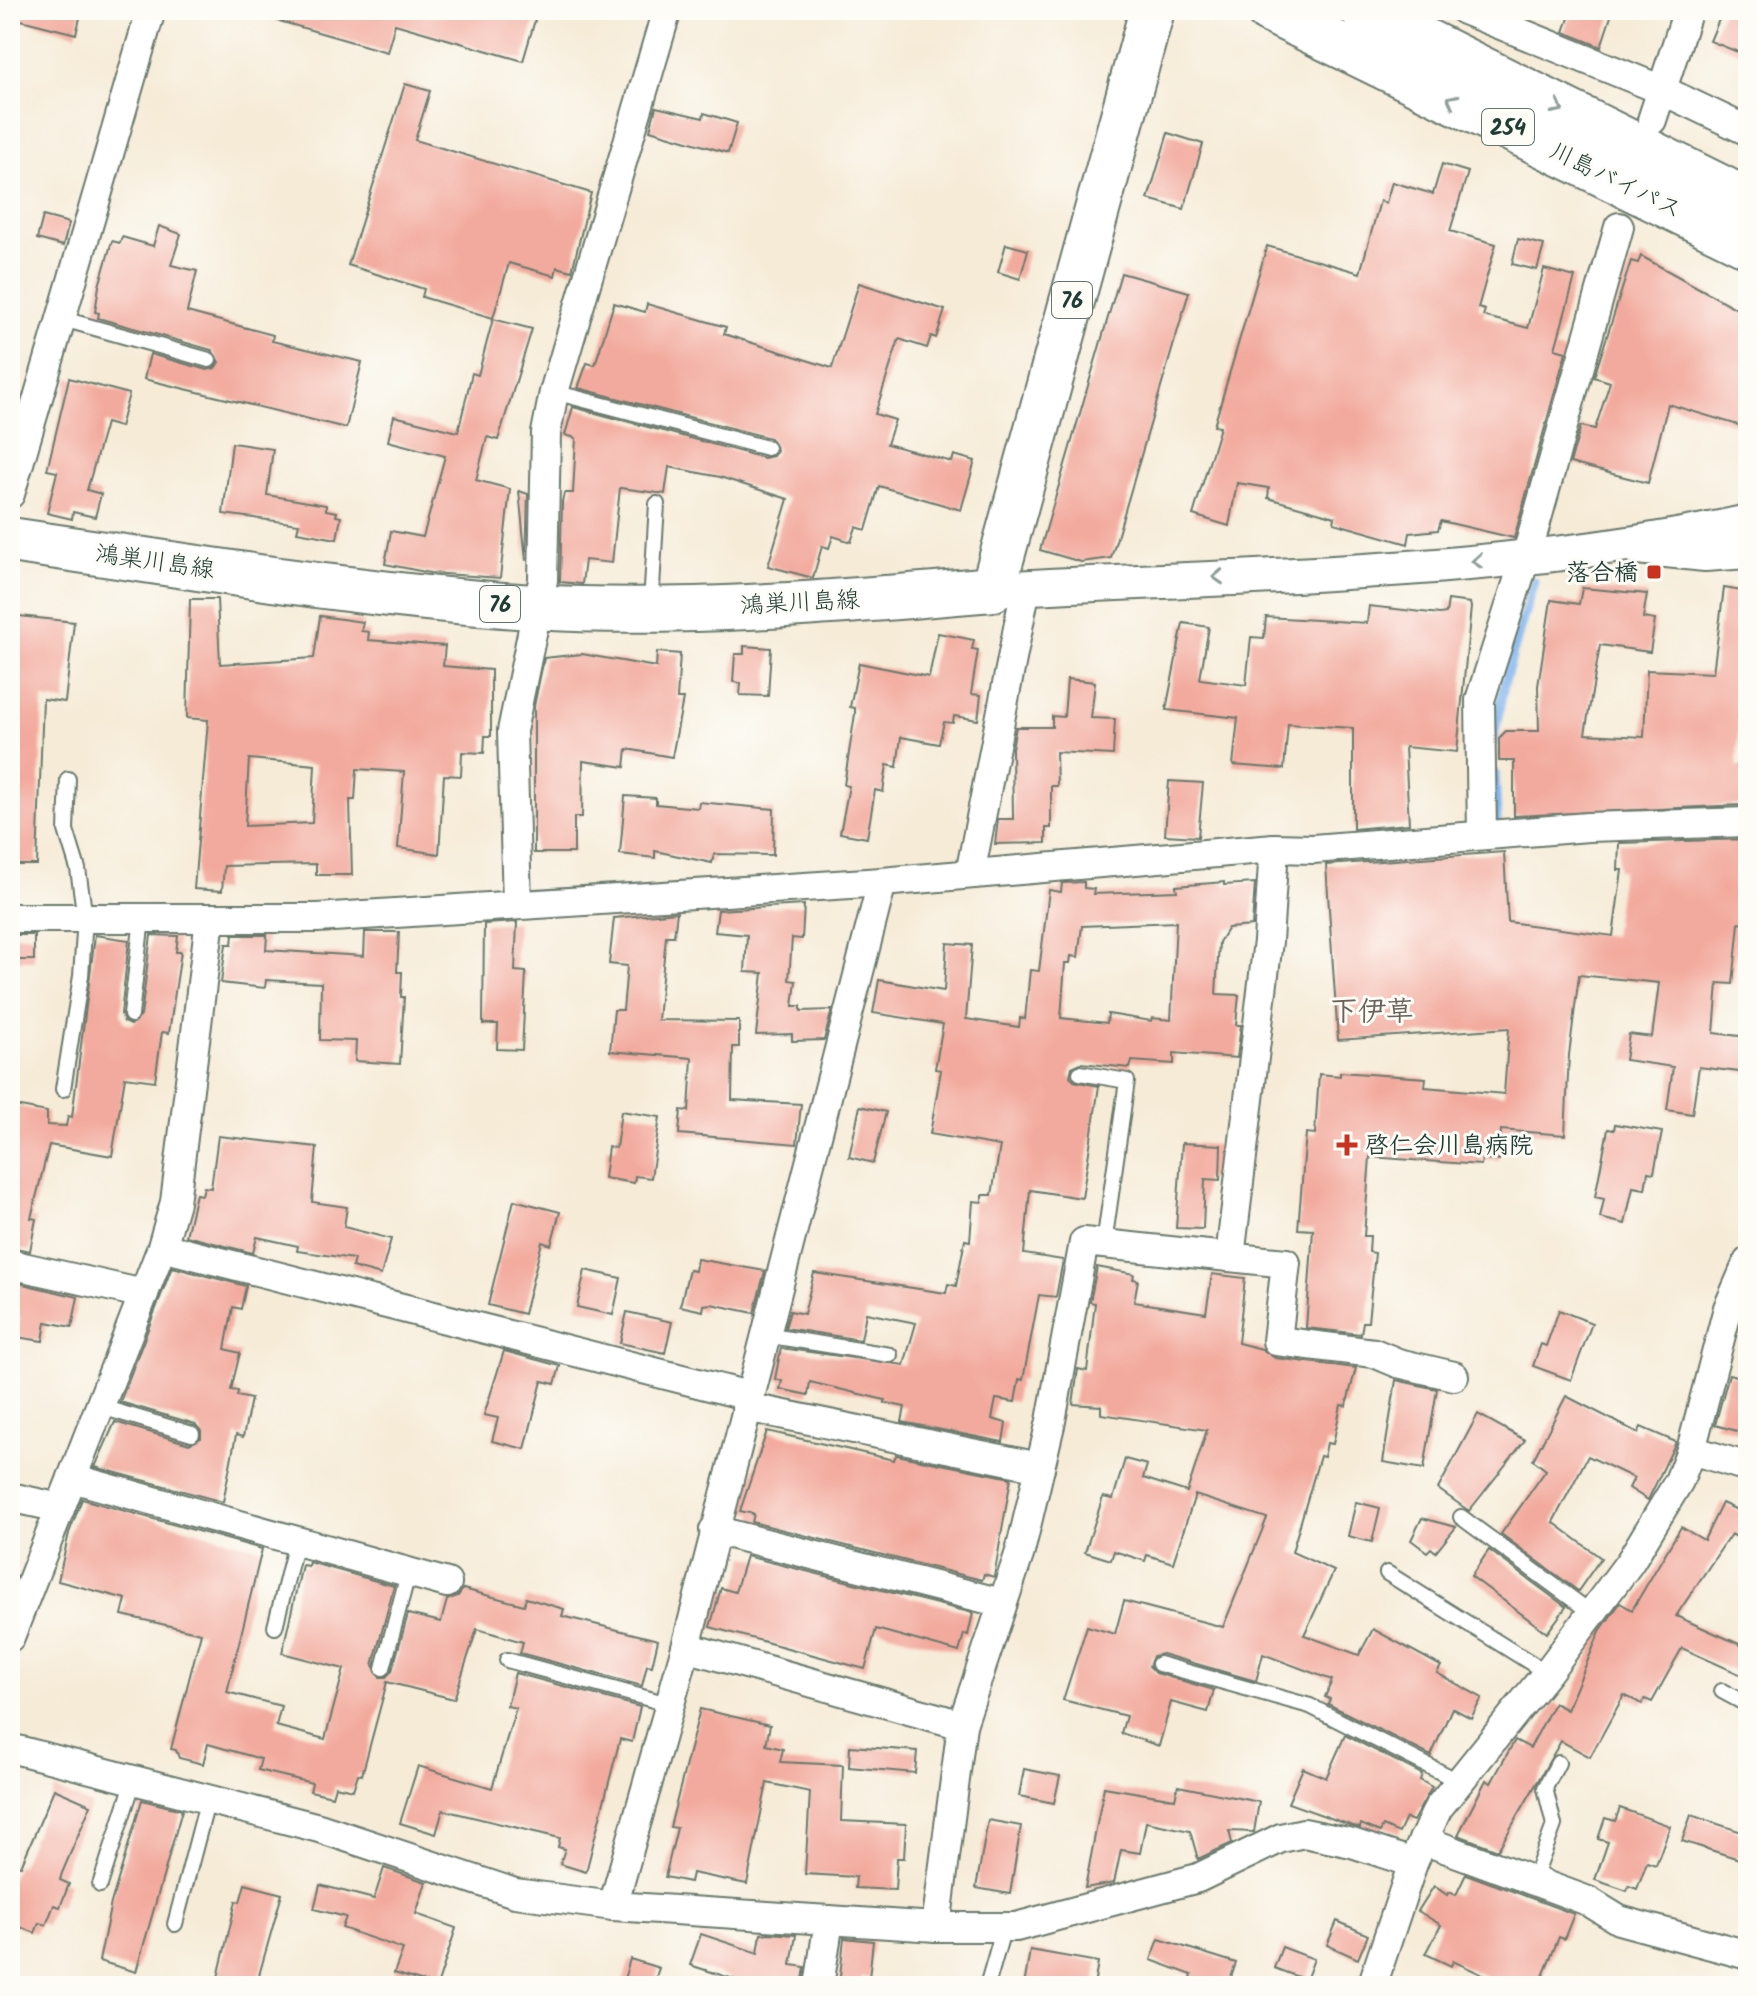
<svg xmlns="http://www.w3.org/2000/svg" width="1758" height="1996" viewBox="0 0 1758 1996" font-family="Kalam,'Klee One',sans-serif">
	<style>
		.lines { fill: none; stroke-linecap: round; stroke-linejoin: round }
		.stream { stroke: #81b6ef; stroke-width: 9 }
		.building { fill: #f3aa9e; fill-rule: evenodd }
		.service-casing { stroke: #6a7a6d; stroke-width: 18 }
		.minor-casing { stroke: #6a7a6d; stroke-width: 32 }
		.tertiary-casing { stroke: #6a7a6d; stroke-width: 38 }
		.primary-casing { stroke: #6a7a6d; stroke-width: 48 }
		.trunk-casing { stroke: #6a7a6d; stroke-width: 48 }
		.service { stroke: #fff; stroke-width: 14 }
		.minor { stroke: #fff; stroke-width: 28 }
		.tertiary { stroke: #fff; stroke-width: 34 }
		.primary { stroke: #fff; stroke-width: 44 }
		.trunk { stroke: #fff; stroke-width: 44 }
		.oneway { stroke: #8f9e9a }
		.poi-dot { fill: #c8321e; stroke: #fdfcf7; stroke-width: 3 }
		.labels { text-anchor: middle; stroke-width: 6; stroke-linejoin: round; paint-order: stroke }
		.shield { fill: #fdfcf7; stroke: #62766e; stroke-width: 2 }
		.shield-label { font-size: 22px; font-weight: bold; fill: #1f3d34 }
		.street-label { font-size: 24px; fill: #1f3d34; stroke: #fdfcf7 }
		.poi-label { font-size: 24px; font-weight: bold; fill: #1f3d34; stroke: #fdfcf7; text-anchor: end }
		.quarter-label { font-size: 28px; font-weight: bold; fill: #696359; stroke: #fdfcf7 }
	</style>
	<rect width="100%" height="100%" fill="#fdfcf7"/>
	<filter id="ink" filterUnits="userSpaceOnUse"><feTurbulence type="fractalNoise" baseFrequency=".0125" numOctaves="2"/><feDisplacementMap in="SourceGraphic" scale="16" xChannelSelector="R" yChannelSelector="G"/><feConvolveMatrix kernelMatrix="1 2 1 2 8 2 1 2 1" color-interpolation-filters="sRGB"/></filter>
	<filter id="wash" filterUnits="userSpaceOnUse"><feTurbulence type="fractalNoise" baseFrequency=".006" numOctaves="4" result="noise"/><feDisplacementMap in="SourceGraphic" scale="32" xChannelSelector="R" yChannelSelector="G"/><feGaussianBlur stdDeviation="1.8" result="paint"/><feColorMatrix in="noise" values="0 0 0 0 0 0 0 0 0 0 0 0 0 0 0 0 0 1.4 0 .05"/><feComposite in="paint" operator="in"/></filter>
	<g filter="url(#wash)">
		<rect width="100%" height="100%" fill="#f6ebd7"/>
		<g class="lines">
			<g class="stream">
				<polyline points="1493,743 1504,684 1534,581"/>
				<polyline points="1495,774 1497,823"/>
			</g>
		</g>
		<g id="blocks">
			<g class="building">
				<polygon points="14,10 82,10 76,34 13,18"/>
				<polygon points="263,10 499,10 535,20 523,61 395,24 387,52 262,16"/>
				<polygon points="1572,10 1613,10 1601,47 1564,32"/>
				<polygon points="1723,10 1748,10 1748,56 1710,41"/>
				<polygon points="405,84 430,91 415,140 591,193 572,271 557,267 555,276 509,263 493,318 422,297 424,289 348,265"/>
				<polygon points="656,107 703,118 704,113 737,123 728,153 650,130"/>
				<polygon points="1168,133 1203,144 1184,209 1148,199"/>
				<polygon points="1442,164 1468,172 1450,231 1496,244 1478,308 1485,310 1483,316 1528,328 1544,269 1575,277 1555,349 1566,352 1514,538 1441,521 1438,530 1410,533 1408,544 1334,523 1335,517 1268,498 1269,488 1237,483 1229,526 1193,515 1220,427 1214,426 1267,246 1360,273 1380,201 1386,203 1392,182 1433,194"/>
				<polygon points="43,216 69,223 63,246 37,239"/>
				<polygon points="159,226 181,234 171,265 197,271 187,312 273,335 272,341 362,362 346,428 144,379 150,354 207,370 215,368 219,362 212,350 98,318 99,313 95,312 99,286 112,241 120,243 122,237 153,246"/>
				<polygon points="1518,239 1544,245 1537,270 1512,264"/>
				<polygon points="1006,244 1028,250 1020,279 998,272"/>
				<polygon points="1641,256 1748,315 1748,428 1668,404 1648,483 1570,463 1581,426 1595,429 1610,382 1594,377 1631,261 1638,263"/>
				<polygon points="1121,273 1189,292 1111,558 1081,562 1040,550"/>
				<polygon points="859,283 945,310 936,338 931,336 927,348 899,339 875,414 895,420 887,444 952,462 954,455 975,461 961,510 879,486 866,530 856,527 851,542 833,536 829,548 822,546 813,578 768,566 788,499 720,477 669,467 665,494 620,488 612,563 585,560 582,584 560,582 562,502 564,493 573,493 576,438 565,435 573,407 764,458 773,456 777,450 770,438 578,388 587,363 595,365 614,303 645,312 647,304 726,327 724,334 832,368"/>
				<polygon points="493,319 532,329 498,440 487,437 476,480 510,489 500,578 430,573 385,564 391,531 423,537 445,456 388,441 394,416 458,432 472,373 478,375"/>
				<polygon points="69,378 129,394 120,427 106,423 87,490 101,494 95,517 73,512 72,519 47,513 57,472 47,470"/>
				<polygon points="232,443 273,449 267,495 326,505 326,510 337,512 336,516 341,517 337,539 297,532 299,524 223,514"/>
				<polygon points="519,491 528,494 526,561"/>
				<polygon points="1582,588 1647,594 1643,618 1655,620 1650,652 1600,645 1585,734 1644,737 1647,670 1713,673 1724,588 1748,592 1746,711 1739,711 1737,766 1743,767 1741,805 1514,816 1514,761 1499,761 1499,738 1506,731 1539,731 1538,686 1551,600 1579,604"/>
				<path d="M190 599H217L220 664 314 658 320 616 363 622 361 631 369 632 368 640 445 646 443 666 491 670V736H485L484 753 462 752 461 776 444 775 439 854 398 848 404 772 357 769 355 800H350L352 875H316V864L224 866 222 891 194 889 208 720 187 718ZM249 759 315 765 312 823 245 826Z"/>
				<polygon points="1448,600 1470,603 1471,607 1457,752 1405,747 1409,824 1353,829 1353,728 1288,724 1284,769 1233,765 1238,718 1166,710 1183,623 1209,627 1200,679 1246,685 1251,637 1264,638 1266,617 1367,623 1369,606 1440,614 1446,613"/>
				<polygon points="10,615 74,622 65,702 43,699 37,865 10,865"/>
				<polygon points="938,633 974,640 972,649 978,650 971,694 981,695 978,720 954,716 953,723 944,722 939,744 901,737 897,767 887,765 883,792 875,790 867,838 840,833 849,786 844,785 855,714 855,708 850,707 859,663 929,677"/>
				<polygon points="744,646 771,648 768,696 740,695 741,683 733,682 735,654 744,654"/>
				<polygon points="657,652 680,654 677,699 683,699 672,757 627,749 625,767 583,761 582,817 574,817 574,853 534,853 534,706 544,658 582,654 656,667"/>
				<polygon points="1067,679 1095,682 1091,718 1115,719 1113,755 1056,752 1057,786 1051,786 1051,828 1046,828 1046,843 995,844 998,819 1013,819 1012,748 1016,727 1052,727 1052,716 1064,717"/>
				<polygon points="1169,781 1203,783 1198,837 1165,835"/>
				<polygon points="625,796 656,798 656,804 698,808 699,802 774,809 773,855 714,854 712,863 655,851 655,858 620,854"/>
				<polygon points="1748,839 1748,924 1739,923 1733,984 1718,983 1714,1033 1748,1037 1748,1073 1699,1067 1692,1114 1667,1110 1673,1067 1625,1060 1629,1034 1652,1037 1659,983 1579,975 1569,1055 1565,1135 1501,1130 1499,1160 1482,1159 1481,1165 1370,1157 1364,1236 1370,1236 1369,1252 1375,1253 1368,1322 1363,1322 1361,1334 1306,1328 1313,1230 1298,1229 1306,1133 1315,1134 1319,1074 1340,1076 1340,1072 1426,1078 1425,1087 1504,1094 1509,1028 1338,1040 1326,865 1504,852 1508,922 1613,936 1622,870 1618,870 1619,843"/>
				<path d="M1084 882V888L1094 889 1093 894 1177 891 1176 886 1224 882V885L1255 883 1252 926 1228 928 1219 942 1216 994 1239 995 1236 1025H1241L1237 1058 1174 1053V1064L1132 1061 1130 1068 1081 1063 1072 1067 1070 1076 1074 1081 1099 1086 1082 1198 1030 1190 1024 1254 1063 1260 1056 1297 1039 1295 1023 1380 1019 1379 1015 1402 996 1399 992 1419 1006 1423 1003 1442 902 1422 905 1407 885 1403V1400L810 1382 808 1395 780 1389 782 1381 775 1379 781 1348 904 1365 916 1323 866 1313 861 1340 785 1328 790 1311 804 1314 814 1273 946 1293 948 1284 956 1286 965 1240 970 1241 973 1201 982 1202V1195H992L1000 1146 930 1134 941 1070 935 1069 943 1024 873 1013 879 980 944 991 947 943 972 945 966 1019 1019 1027 1020 1018 1025 1019 1030 970 1039 971 1049 890 1061 892 1062 883ZM1176 922 1171 1020 1152 1018 1151 1021 1108 1014 1107 1023 1061 1018 1065 963H1070L1071 956 1078 957 1082 926Z"/>
				<polygon points="804,905 802,939 792,938 789,980 796,981 793,1006 801,1006 801,1011 832,1010 824,1040 792,1041 792,1034 756,1035 763,973 745,972 747,935 715,932 718,910"/>
				<polygon points="677,912 674,936 666,936 658,1020 739,1021 739,1047 733,1047 732,1100 801,1104 797,1144 679,1134 681,1110 689,1111 692,1058 610,1051 614,1010 623,1010 627,966 609,964 614,918"/>
				<polygon points="517,922 515,971 526,972 522,1050 497,1049 498,1024 483,1024 484,924"/>
				<polygon points="365,932 399,932 397,972 402,972 401,997 404,997 400,1064 355,1061 356,1041 320,1040 321,983 266,980 265,988 221,983 226,944 232,944 233,935 267,935 266,950 364,956"/>
				<rect x="10" y="935" width="24" height="25"/>
				<polygon points="95,935 129,940 121,1014 124,1022 131,1025 141,1016 151,935 178,936 176,952 181,952 169,1033 162,1032 155,1081 125,1077 112,1156 49,1145 31,1218 36,1219 30,1251 10,1247 10,1105 47,1112 47,1125 66,1126 68,1116 72,1117"/>
				<polygon points="860,1106 886,1112 873,1163 849,1157"/>
				<polygon points="621,1111 660,1117 651,1178 635,1176 634,1183 604,1178 608,1147 616,1148"/>
				<polygon points="1615,1124 1662,1132 1654,1173 1648,1172 1645,1189 1633,1187 1625,1224 1600,1218 1604,1199 1595,1197 1608,1129 1614,1130"/>
				<polygon points="218,1136 317,1147 312,1202 347,1207 344,1227 391,1239 381,1275 352,1267 354,1259 297,1251 298,1246 257,1237 253,1253 186,1236 196,1194 202,1195 204,1187 211,1188"/>
				<polygon points="1182,1143 1221,1145 1220,1180 1205,1179 1203,1229 1176,1228"/>
				<polygon points="514,1200 560,1212 551,1245 542,1242 524,1314 488,1305"/>
				<polygon points="697,1259 765,1271 754,1313 711,1304 704,1305 703,1311 680,1306 689,1270 695,1271"/>
				<polygon points="172,1267 246,1286 241,1309 233,1307 225,1349 240,1353 231,1390 238,1391 237,1396 251,1399 243,1437 236,1435 223,1502 95,1467 115,1422 189,1444 201,1438 201,1431 195,1424 120,1402"/>
				<polygon points="1097,1267 1134,1274 1133,1279 1138,1280 1134,1302 1206,1313 1212,1274 1245,1278 1238,1343 1262,1349 1275,1358 1356,1368 1346,1406 1341,1405 1333,1444 1327,1443 1324,1457 1320,1456 1292,1552 1334,1571 1304,1635 1359,1655 1373,1629 1441,1666 1437,1673 1482,1698 1471,1718 1452,1708 1431,1756 1328,1704 1330,1699 1325,1697 1332,1680 1263,1654 1256,1681 1162,1654 1153,1656 1149,1666 1156,1673 1214,1690 1208,1712 1171,1702 1159,1746 1121,1733 1126,1716 1063,1700 1087,1626 1115,1634 1124,1601 1223,1627 1267,1518 1195,1495 1173,1563 1147,1555 1145,1561 1114,1551 1111,1560 1085,1552 1103,1497 1113,1499 1125,1459 1147,1465 1143,1478 1187,1492 1207,1430 1101,1414 1101,1406 1073,1404 1078,1369 1087,1371 1095,1303 1090,1302"/>
				<polygon points="585,1270 621,1278 613,1315 577,1307"/>
				<polygon points="10,1281 78,1297 72,1327 46,1322 43,1341 16,1337 20,1316 10,1314"/>
				<polygon points="1559,1310 1592,1323 1571,1380 1533,1366 1541,1344 1546,1346"/>
				<polygon points="627,1312 672,1322 665,1353 620,1343"/>
				<polygon points="504,1351 560,1366 555,1384 542,1381 525,1449 492,1441 498,1418 484,1415"/>
				<polygon points="1729,1374 1748,1379 1748,1434 1715,1425"/>
				<polygon points="1396,1380 1437,1389 1424,1469 1383,1462"/>
				<polygon points="1566,1396 1638,1433 1641,1427 1676,1442 1648,1500 1629,1488 1634,1478 1588,1456 1553,1522 1601,1558 1578,1591 1501,1534 1546,1470 1533,1460"/>
				<polygon points="1478,1414 1525,1440 1469,1511 1438,1489"/>
				<polygon points="767,1431 894,1460 896,1455 1011,1478 994,1577 984,1574 982,1580 752,1522 754,1514 740,1511"/>
				<polygon points="82,1499 262,1549 227,1692 281,1706 276,1726 325,1739 344,1669 282,1653 302,1565 308,1566 309,1562 394,1586 373,1665 380,1677 386,1677 392,1671 408,1614 441,1622 447,1600 458,1596 463,1589 524,1605 526,1598 564,1609 562,1616 658,1640 652,1666 647,1665 642,1686 520,1653 523,1642 477,1629 454,1699 387,1682 362,1775 358,1774 353,1790 335,1786 332,1796 310,1791 312,1783 258,1770 261,1759 208,1744 203,1764 179,1758 176,1750 171,1749 201,1633 122,1615 126,1599 58,1581 69,1533"/>
				<polygon points="1356,1502 1380,1508 1372,1542 1348,1536"/>
				<polygon points="1722,1503 1748,1515 1748,1542 1731,1534 1676,1616 1748,1648 1748,1678 1682,1648 1652,1702 1645,1699 1642,1704 1624,1695 1590,1757 1561,1741 1498,1850 1458,1835 1486,1780 1491,1783 1515,1740 1530,1748 1554,1703 1567,1710 1600,1631 1620,1603 1632,1610 1681,1527 1704,1540"/>
				<polygon points="1422,1518 1456,1527 1436,1552 1431,1548 1427,1552 1411,1540"/>
				<polygon points="1489,1550 1566,1607 1547,1633 1471,1576"/>
				<polygon points="746,1556 973,1613 968,1635 964,1634 959,1652 876,1629 865,1669 710,1627 721,1588 735,1592"/>
				<polygon points="515,1673 640,1707 632,1742 620,1739 586,1872 560,1864 565,1849 558,1847 560,1838 443,1810 436,1834 400,1823 418,1766 492,1788 516,1708 507,1706"/>
				<polygon points="700,1709 770,1725 766,1745 783,1749 780,1762 843,1765 841,1821 906,1824 904,1858 897,1858 895,1890 855,1888 856,1877 805,1874 810,1792 767,1783 747,1884 692,1873 690,1882 665,1877 677,1828 670,1827"/>
				<polygon points="1345,1735 1422,1774 1420,1780 1432,1787 1413,1821 1406,1818 1399,1833 1383,1826 1380,1832 1361,1824 1360,1828 1350,1825 1288,1803 1303,1768 1326,1778"/>
				<polygon points="850,1746 917,1751 915,1773 849,1767"/>
				<polygon points="1024,1769 1060,1776 1054,1803 1019,1796"/>
				<polygon points="1178,1786 1259,1802 1254,1832 1229,1831 1232,1843 1198,1859 1190,1831 1146,1822 1140,1853 1121,1850 1114,1883 1085,1888 1104,1787 1175,1799"/>
				<polygon points="54,1789 91,1805 62,1873 60,1880 69,1884 60,1907 54,1905 46,1925 39,1923 35,1933 10,1923 10,1882 17,1865 21,1866"/>
				<polygon points="142,1800 182,1810 136,1972 99,1961 111,1903"/>
				<polygon points="1620,1808 1670,1826 1656,1865 1647,1862 1637,1889 1629,1886 1627,1891 1595,1880 1608,1842 1598,1839 1605,1818 1615,1821"/>
				<polygon points="1691,1815 1748,1834 1739,1859 1682,1841"/>
				<polygon points="988,1820 1021,1826 1010,1894 976,1888"/>
				<polygon points="384,1868 426,1882 416,1914 456,1928 437,1986 394,1973 403,1949 342,1928 346,1917 314,1909 320,1885 374,1899"/>
				<polygon points="1466,1874 1574,1914 1564,1939 1559,1937 1539,1986 1507,1986 1453,1961 1451,1966 1426,1954 1441,1925 1418,1911 1434,1886 1447,1895 1449,1892 1456,1895"/>
				<polygon points="245,1884 282,1894 265,1954 256,1986 216,1986 236,1901 240,1902"/>
				<polygon points="1337,1921 1368,1935 1358,1959 1327,1945"/>
				<polygon points="769,1933 796,1935 791,1965 805,1967 802,1986 755,1986 690,1965 701,1934 758,1953 761,1934"/>
				<polygon points="844,1938 873,1941 869,1978 862,1977 861,1986 839,1986"/>
				<polygon points="1159,1939 1236,1963 1228,1986 1188,1986 1192,1975 1151,1960"/>
				<polygon points="1282,1947 1314,1959 1306,1980 1274,1968"/>
				<polygon points="1030,1950 1098,1962 1094,1986 1024,1986"/>
				<polygon points="630,1959 659,1968 653,1986 622,1986"/>
			</g>
		</g>
	</g>
	<g filter="url(#ink)">
		<use href="#blocks" fill-opacity="0" stroke="#6a7a6d" stroke-width="2"/>
		<g class="lines">
			<g class="service-casing">
				<g id="service">
					<polyline points="63,319 209,360"/>
					<polyline points="554,392 767,448"/>
					<polyline points="651,604 657,504"/>
					<polyline points="131,1015 142,918"/>
					<polyline points="1080,1073 1127,1081 1104,1244"/>
					<polyline points="63,1089 81,976 85,918 78,869 66,830 68,779"/>
					<polyline points="765,1335 890,1355"/>
					<polyline points="98,1406 192,1434"/>
					<polyline points="1461,1517 1590,1612"/>
					<polyline points="1387,1573 1547,1673"/>
					<polyline points="275,1627 296,1542"/>
					<polyline points="507,1660 668,1704"/>
					<polyline points="1159,1664 1310,1706 1458,1781"/>
					<polyline points="383,1668 408,1574"/>
					<polyline points="1722,1691 1748,1705"/>
					<polyline points="1533,1882 1554,1825 1545,1788 1558,1763"/>
					<polyline points="100,1885 134,1780"/>
					<polyline points="175,1924 208,1799"/>
					<polyline points="987,1986 1004,1927"/>
				</g>
			</g>
			<g class="minor-casing">
				<g id="minor">
					<polyline points="1464,10 1662,90 1748,131"/>
					<polyline points="1652,120 1688,10"/>
					<polyline points="10,494 151,10"/>
					<polyline points="1637,550 1705,557 1748,554"/>
					<polyline points="1482,834 1480,700 1531,540 1619,227"/>
					<polyline points="970,874 1026,587"/>
					<polyline points="517,904 512,731 543,580 546,433 554,392 667,10"/>
					<polyline points="10,918 317,918 882,882 1274,848 1313,849 1588,827 1748,822"/>
					<polyline points="162,1247 749,1396"/>
					<polyline points="1230,1257 1268,941 1274,848"/>
					<polyline points="10,1264 144,1294"/>
					<polyline points="746,1407 1040,1467"/>
					<polyline points="1691,1450 1748,1467"/>
					<polyline points="72,1478 447,1583"/>
					<polyline points="10,1497 60,1508"/>
					<polyline points="714,1530 1002,1603"/>
					<polyline points="10,1637 162,1247 175,1202 210,919"/>
					<polyline points="686,1647 962,1725"/>
					<polyline points="10,1748 319,1828 515,1893 613,1906 936,1927 1016,1927 1198,1878 1281,1838 1304,1833 1352,1843 1413,1863"/>
					<polyline points="1423,1840 1588,1901 1619,1920 1748,1955"/>
					<polyline points="613,1906 686,1647 882,882"/>
					<polyline points="936,1927 962,1725 1020,1552 1051,1421 1084,1242 1286,1263 1277,1341 1374,1353 1398,1363 1454,1376"/>
					<polyline points="819,1986 829,1920"/>
					<polyline points="1372,1986 1413,1863 1438,1808 1547,1673 1630,1562 1679,1481 1691,1450 1728,1308 1748,1262"/>
				</g>
			</g>
			<g class="tertiary-casing">
				<path id="tertiary" d="M993 589C1244 575 1501 576 1748 522"/>
			</g>
			<g class="primary-casing">
				<path id="primary" d="M10 540C184 565 358 596 533 607 685 616 842 602 993 589L1152 10"/>
			</g>
			<g class="trunk-casing">
				<g id="trunk">
					<polyline points="1268,10 1748,245"/>
					<polyline points="1363,10 1748,201"/>
				</g>
			</g>
			<use href="#service" class="service"/>
			<use href="#minor" class="minor"/>
			<use href="#tertiary" class="tertiary"/>
			<use href="#primary" class="primary"/>
			<use href="#trunk" class="trunk"/>
		</g>
		<defs><path id="oneway-chevron" d="M-2-3.5L2.5 0L-2 3.5" fill="none" stroke-width="1.6" stroke-linecap="round" stroke-linejoin="round" transform="scale(2)"/></defs>
		<g class="oneway">
			<use href="#oneway-chevron" transform="translate(1452 100) rotate(-154)"/>
			<use href="#oneway-chevron" transform="translate(1558 108) rotate(27)"/>
			<use href="#oneway-chevron" transform="translate(1477 561) rotate(176)"/>
			<use href="#oneway-chevron" transform="translate(1218 577) rotate(177)"/>
		</g>
	</g>
	<g class="poi-dot">
		<rect x="1646" y="564" width="16" height="16" rx="4"/>
		<path d="M1343 1133h8v8h8v8h-8v8h-8v-8h-8v-8h8z"/>
	</g>
	<g class="labels">
		<g class="shield">
			<rect x="1482" y="109" width="52" height="36" rx="6"/>
			<rect x="1052" y="282" width="40" height="36" rx="6"/>
			<rect x="480" y="586" width="40" height="36" rx="6"/>
		</g>
		<g class="shield-label">
			<text x="1508" y="135">254</text>
			<text x="1072" y="308">76</text>
			<text x="500" y="612">76</text>
		</g>
		<g class="street-label">
			<text transform="translate(1616 180) rotate(26)" y="8">川島バイパス</text>
			<text transform="translate(155 561) rotate(8)" y="8">鴻巣川島線</text>
			<text transform="translate(800 602) rotate(-3)" y="8">鴻巣川島線</text>
		</g>
		<g class="poi-label">
			<text x="1638" y="580">落合橋</text>
			<text x="1365" y="1153" text-anchor="start">啓仁会川島病院</text>
		</g>
		<g class="quarter-label">
			<text x="1372" y="1020">下伊草</text>
		</g>
	</g>
	<rect width="1758" height="1996" fill="none" stroke="#fdfcf7" stroke-width="40"/>
</svg>
